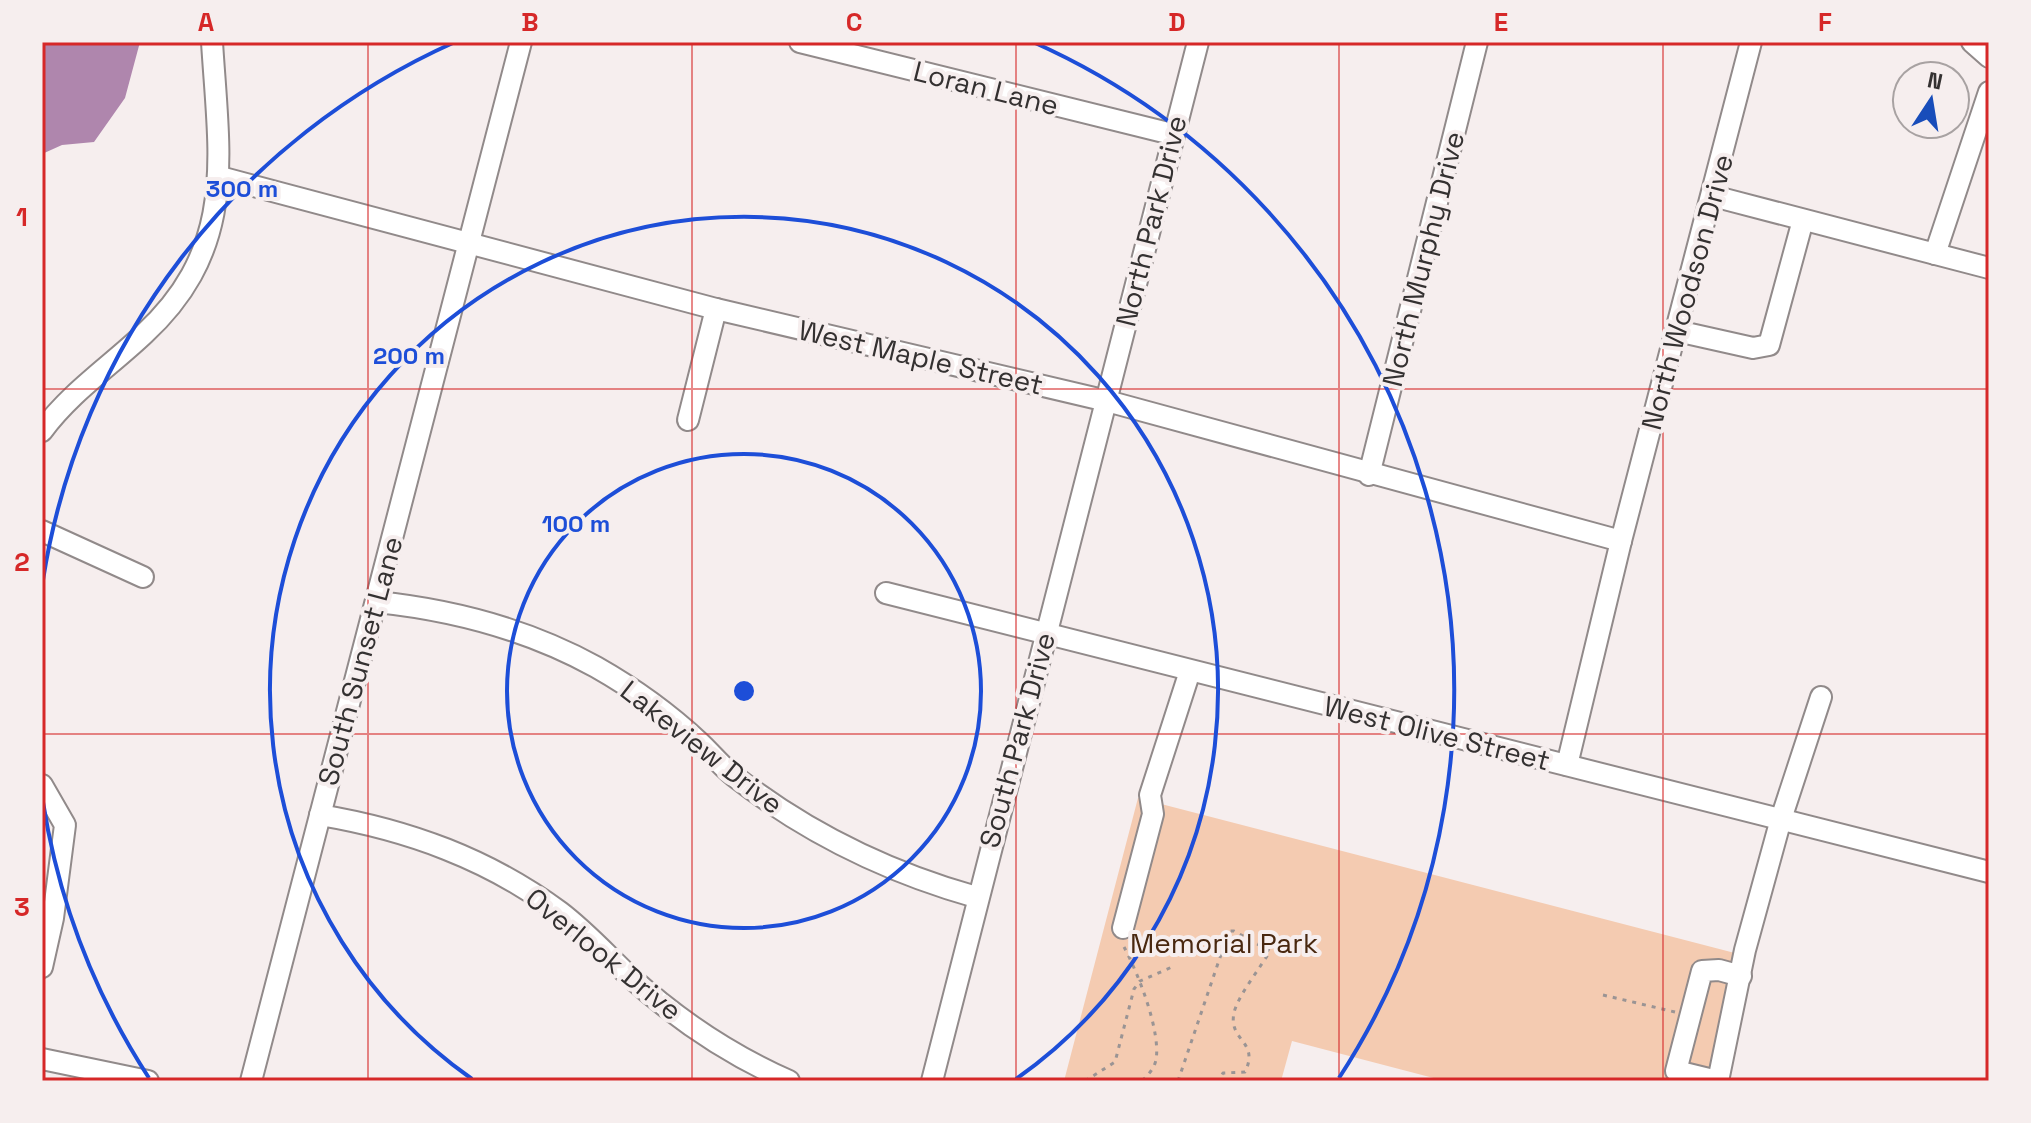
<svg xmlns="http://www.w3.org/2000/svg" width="2031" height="1123" viewBox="0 0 2031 1123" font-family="'Space Grotesk',sans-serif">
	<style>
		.green { fill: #f4cbb1 }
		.water { fill: #af86ad }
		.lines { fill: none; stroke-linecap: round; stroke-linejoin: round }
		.minor-casing { stroke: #918a8a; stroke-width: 24 }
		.path { stroke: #9a9494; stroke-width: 3; stroke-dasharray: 4 6; stroke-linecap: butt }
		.minor { stroke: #fff; stroke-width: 20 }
		.grid { fill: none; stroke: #d62828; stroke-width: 2; stroke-opacity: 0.55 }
		.ring { fill: none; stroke: #1d4ed8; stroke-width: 4 }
		.labels { text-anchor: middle; stroke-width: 8; stroke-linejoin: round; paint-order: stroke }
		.street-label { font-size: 28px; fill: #343131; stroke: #f6eeee }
		.park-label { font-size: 28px; fill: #492810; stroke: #f6eeee }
		.centre { fill: #1d4ed8; stroke: #f6eeee; stroke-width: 4 }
		.ring-label { font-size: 24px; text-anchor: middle; font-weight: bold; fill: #1d4ed8; stroke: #f6eeee; stroke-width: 8; stroke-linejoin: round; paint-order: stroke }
		.neatline { fill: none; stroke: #d62828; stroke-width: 3 }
		.grid-label { font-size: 26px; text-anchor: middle; font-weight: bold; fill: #d62828 }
	</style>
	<rect width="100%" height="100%" fill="#f6eeee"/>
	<polygon class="green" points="1138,798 1754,958 1719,1081 1445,1081 1292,1041 1281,1081 1064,1081"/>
	<polygon class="water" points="46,42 140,42 125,98 94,142 62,145 42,154 42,53"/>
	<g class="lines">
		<g class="minor-casing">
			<g id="minor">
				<polyline points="800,42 1172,134"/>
				<polyline points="1972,42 1989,57"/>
				<polyline points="220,177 716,309 1107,401 1621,541"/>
				<polyline points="1713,196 1989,268"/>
				<polyline points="1935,254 1989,92"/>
				<polyline points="1677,331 1753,348 1769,345 1803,220"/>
				<polyline points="688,420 716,309"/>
				<path d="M42 431C71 392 109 367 144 334 238 247 219 156 212 42"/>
				<polyline points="1369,475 1477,42"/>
				<polyline points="42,531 143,577"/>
				<polyline points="886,593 1989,872"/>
				<path d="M377 602C454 610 527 629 596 667 633 688 668 713 699 742 711 753 721 766 734 776 807 833 887 872 976 897"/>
				<polyline points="1567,765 1621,541 1751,42"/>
				<polyline points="42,785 65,825 53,918 42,967"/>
				<path d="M320 815C409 830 488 859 560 912 585 931 605 953 627 974 675 1018 730 1055 789 1081"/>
				<polyline points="1123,928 1153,814 1150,795 1190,671"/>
				<polyline points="42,1059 148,1081"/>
				<polyline points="251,1081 521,42"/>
				<polyline points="932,1081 1198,42"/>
				<polyline points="1717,1081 1676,1071 1702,971 1719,970 1741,976"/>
				<polyline points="1718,1081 1745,950 1781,819 1821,697"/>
			</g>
		</g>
		<g class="path">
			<path d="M1124 947C1138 973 1161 1031 1156 1060 1154 1069 1148 1075 1142 1081"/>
			<polyline points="1603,995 1675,1012"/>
			<polyline points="1085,1081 1115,1062 1134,989 1140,981 1172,967"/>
			<path d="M1178 1081 1229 931H1234L1270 951C1261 967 1237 997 1234 1013 1228 1041 1260 1041 1245 1072L1223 1073 1218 1081"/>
		</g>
		<use href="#minor" class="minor"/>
	</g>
	<path class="grid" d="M368 42V1081M692 42V1081M1016 42V1081M1339 42V1081M1663 42V1081M42 389H1989M42 734H1989"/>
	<g class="ring">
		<circle cx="744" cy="691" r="237"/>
		<path d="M472 1079A474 474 0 1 1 1016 1079"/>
		<path d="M149 1078A710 710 0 0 1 43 802M43 580A710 710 0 0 1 455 42M1033 42A710 710 0 0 1 1339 1078"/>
	</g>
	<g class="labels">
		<g class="street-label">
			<text transform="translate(986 88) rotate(14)" y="10">Loran Lane</text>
			<text transform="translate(1151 221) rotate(-76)" y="10">North Park Drive</text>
			<text transform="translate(1423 259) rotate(-76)" y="10">North Murphy Drive</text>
			<text transform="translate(1687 292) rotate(-75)" y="10">North Woodson Drive</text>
			<text transform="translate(921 357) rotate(13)" y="10">West Maple Street</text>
			<text transform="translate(360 661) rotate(-75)" y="10">South Sunset Lane</text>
			<text transform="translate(1437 733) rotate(14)" y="10">West Olive Street</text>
			<text transform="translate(1017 740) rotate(-75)" y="10">South Park Drive</text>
			<text transform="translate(702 747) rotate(38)" y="10">Lakeview Drive</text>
			<text transform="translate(604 954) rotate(39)" y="10">Overlook Drive</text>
		</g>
		<g class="park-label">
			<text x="1224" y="953">Memorial Park</text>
		</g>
	</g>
	<circle cx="744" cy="691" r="12" class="centre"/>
	<g class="ring-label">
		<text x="242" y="197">300 m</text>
		<text x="409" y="364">200 m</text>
		<text x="576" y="532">100 m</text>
	</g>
	<rect width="2031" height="1123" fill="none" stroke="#f6eeee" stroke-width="88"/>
	<g transform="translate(1931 100) rotate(12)"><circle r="38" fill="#f6eeee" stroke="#a8a2a2" stroke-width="2"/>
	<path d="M0-6L14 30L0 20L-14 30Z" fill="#184dba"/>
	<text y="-12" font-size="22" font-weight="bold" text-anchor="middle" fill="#343131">N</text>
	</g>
	<rect x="44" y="44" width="1943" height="1035" class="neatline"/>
	<g class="grid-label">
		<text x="206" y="31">A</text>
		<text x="530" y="31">B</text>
		<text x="854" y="31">C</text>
		<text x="1177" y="31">D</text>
		<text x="1501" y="31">E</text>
		<text x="1825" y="31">F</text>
		<text x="22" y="226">1</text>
		<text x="22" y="571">2</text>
		<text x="22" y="916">3</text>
	</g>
</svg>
